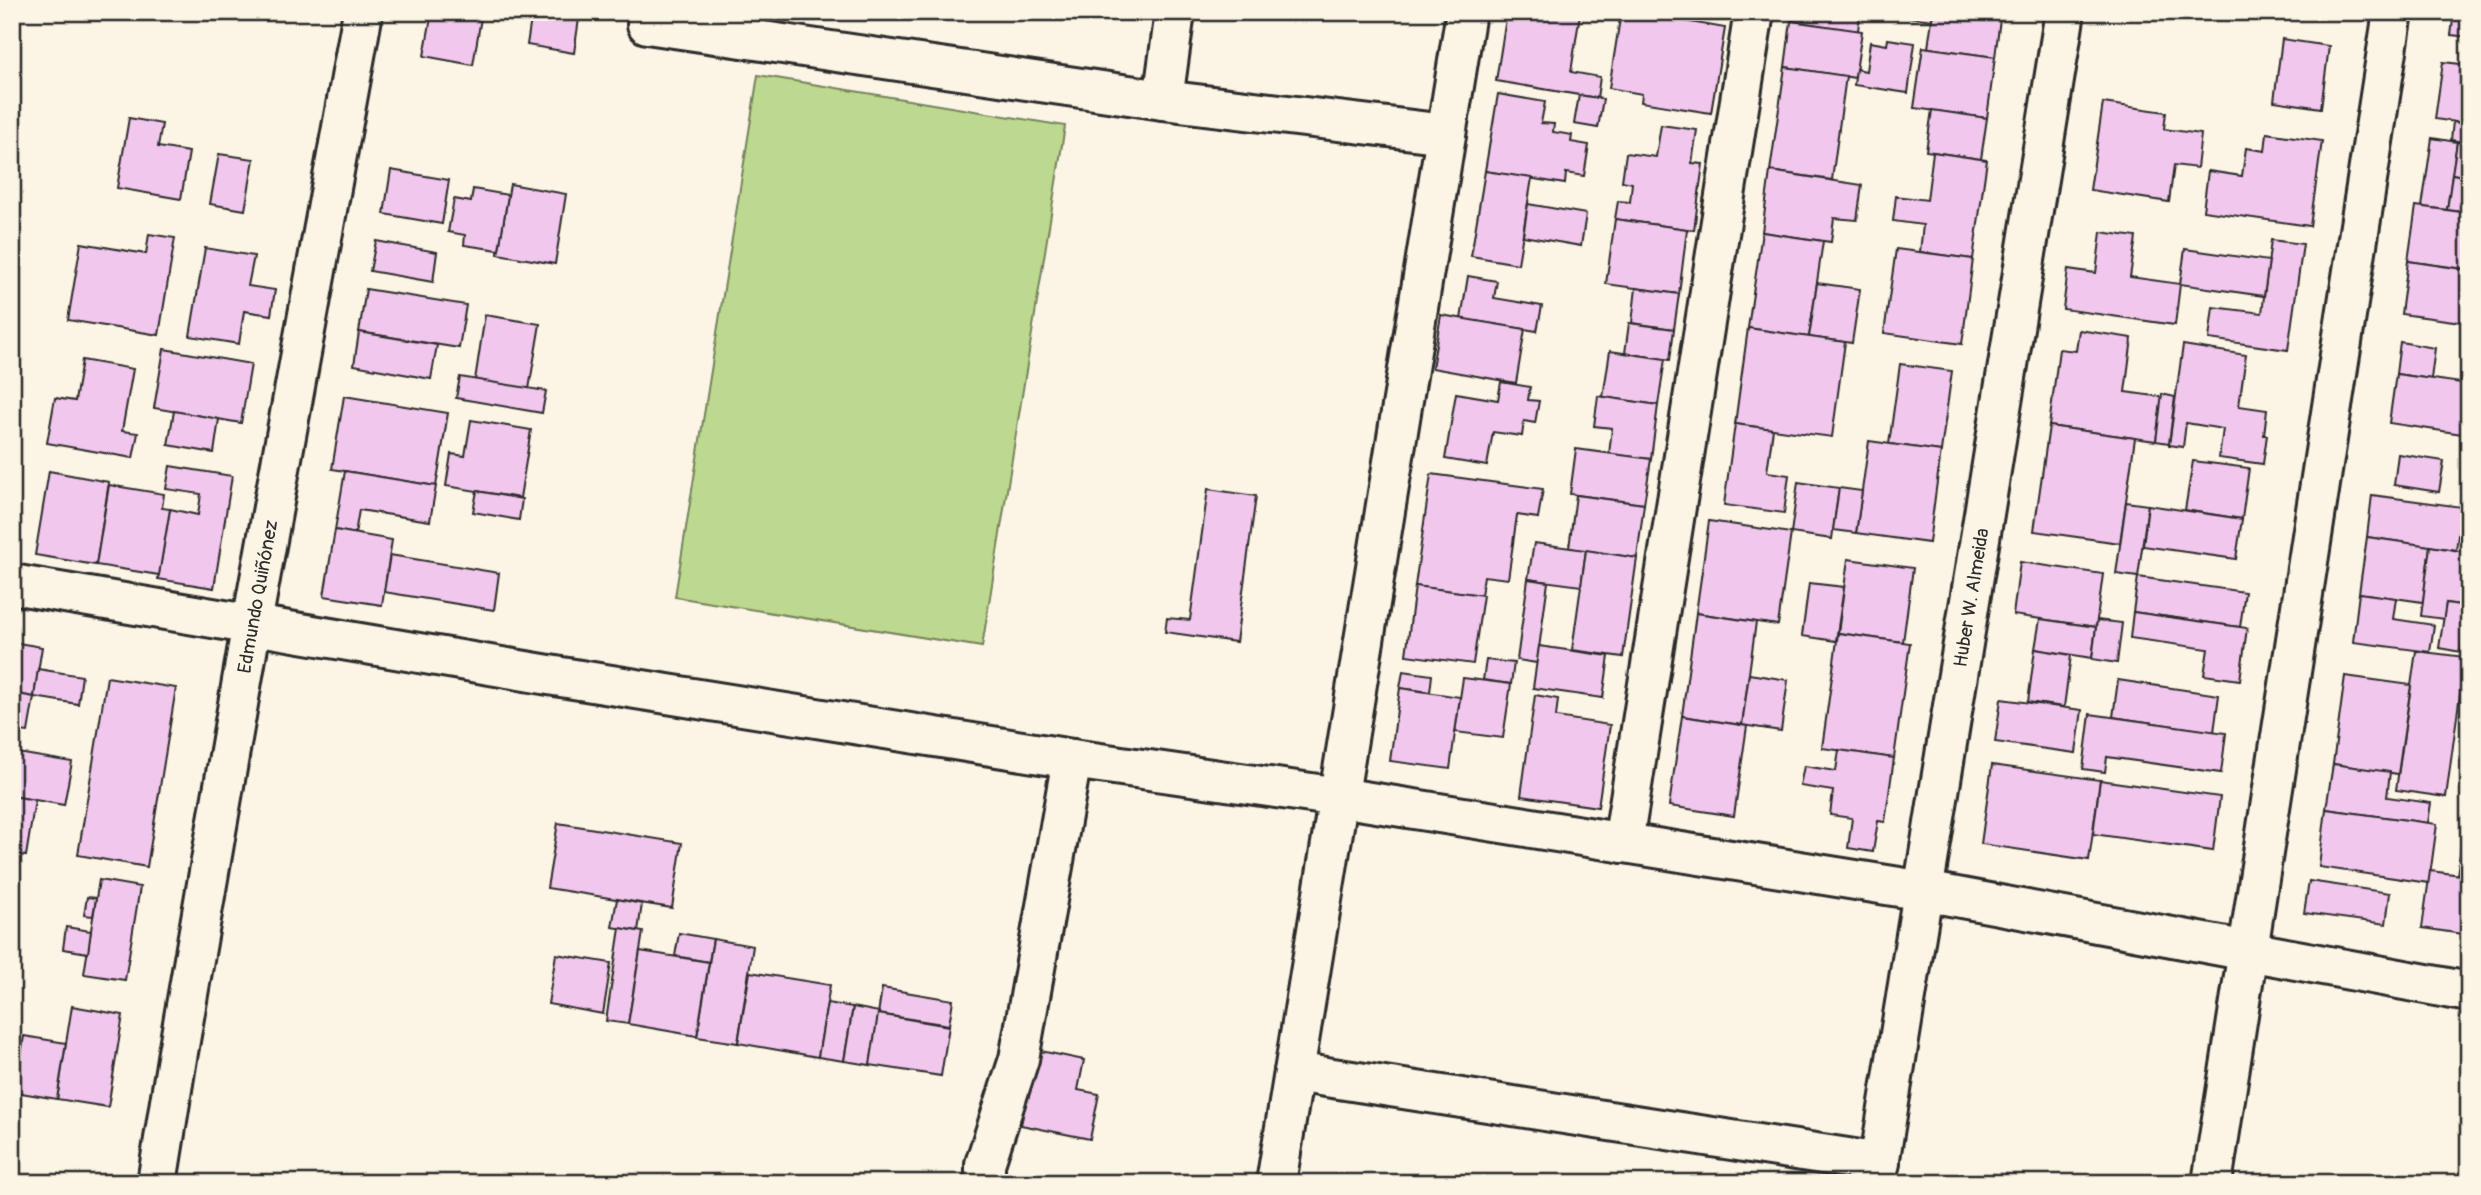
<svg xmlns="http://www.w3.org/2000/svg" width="2481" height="1195" viewBox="0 0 2481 1195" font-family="Pangolin,sans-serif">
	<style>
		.green { fill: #bdd88f; stroke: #74825d; stroke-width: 2 }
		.building { fill: #f2c7ee; stroke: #2b2b2b; stroke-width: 2 }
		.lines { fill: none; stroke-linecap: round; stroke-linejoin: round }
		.minor-casing { stroke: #2b2b2b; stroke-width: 44 }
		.minor { stroke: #fcf5e5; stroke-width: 38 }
		.labels { text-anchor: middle; stroke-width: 5; stroke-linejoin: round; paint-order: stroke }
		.street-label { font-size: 19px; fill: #2b2b2b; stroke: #fcf5e5 }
	</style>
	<rect width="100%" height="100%" fill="#fcf5e5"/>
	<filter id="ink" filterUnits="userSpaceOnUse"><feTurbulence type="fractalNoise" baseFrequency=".0143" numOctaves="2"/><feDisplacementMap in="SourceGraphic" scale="14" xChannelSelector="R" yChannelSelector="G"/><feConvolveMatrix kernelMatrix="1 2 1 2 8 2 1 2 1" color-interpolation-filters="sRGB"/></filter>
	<g filter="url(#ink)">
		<polygon class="green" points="758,75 1065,126 982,647 675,597"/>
		<g class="building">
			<polygon points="432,12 482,12 473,65 424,56"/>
			<polygon points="532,12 580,12 574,53 527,45"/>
			<polygon points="1507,12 1611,12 1610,19 1580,14 1571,72 1600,77 1597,98 1496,81"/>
			<polygon points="1621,12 1633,12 1725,28 1711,113 1641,102 1642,94 1609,88"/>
			<polygon points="1793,12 1860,12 1858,31 1791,21"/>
			<polygon points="1893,12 1933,12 1932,20 1893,15"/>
			<polygon points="1933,12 2001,12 1995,57 1928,48"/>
			<polygon points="2208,12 2232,12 2231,18 2207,14"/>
			<polygon points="2454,12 2469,12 2469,37 2451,35"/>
			<polygon points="1791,21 1862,31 1855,78 1785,67"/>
			<polygon points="1888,39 1915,43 1908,93 1854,85 1856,69 1866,71 1870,42 1887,45"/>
			<polygon points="2282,39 2329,46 2321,108 2274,101"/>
			<polygon points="1923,47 1995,57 1987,118 1914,108"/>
			<polygon points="2443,62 2469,65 2469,124 2435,119"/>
			<polygon points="1785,67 1846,76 1832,180 1770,171"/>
			<polygon points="1498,94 1545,102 1541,123 1554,124 1553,132 1572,135 1571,142 1589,145 1584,176 1566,173 1565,184 1485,171"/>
			<polygon points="1579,95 1603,99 1598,128 1574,124"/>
			<polygon points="2103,103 2166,112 2164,129 2201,134 2197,168 2174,165 2169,202 2090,190"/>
			<polygon points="1932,110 1987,118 1981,159 1926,151"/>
			<polygon points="129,118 162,124 158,147 189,152 181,199 117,188"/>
			<polygon points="2453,122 2469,124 2469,143 2451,140"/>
			<polygon points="1661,125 1697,130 1692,163 1703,164 1694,230 1615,219 1618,201 1630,202 1632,183 1622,181 1626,153 1656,157"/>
			<polygon points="2267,133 2322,141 2310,226 2203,211 2208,171 2242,176 2246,148 2265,151"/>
			<polygon points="2432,138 2457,142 2447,210 2422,207"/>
			<polygon points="2457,142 2469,143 2469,177 2452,174"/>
			<polygon points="1933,152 1987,160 1973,259 1920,252 1923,225 1893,221 1896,196 1927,200"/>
			<polygon points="219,154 254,159 245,210 210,204"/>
			<polygon points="391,170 449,180 442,224 384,214"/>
			<polygon points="1485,171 1532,178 1518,264 1471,256"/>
			<polygon points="1770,171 1862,185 1857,220 1834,218 1831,242 1762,232"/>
			<polygon points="2452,174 2469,177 2469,213 2447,210"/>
			<polygon points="510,184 566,194 555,264 498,254"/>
			<polygon points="473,189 508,195 499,250 464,245 465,235 448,232 454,199 471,202"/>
			<polygon points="1528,204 1586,214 1581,246 1523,236"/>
			<polygon points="2416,206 2469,213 2469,242 2465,269 2408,261"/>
			<polygon points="1615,219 1687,229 1679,294 1606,284"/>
			<polygon points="1762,232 1823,241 1809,337 1748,328"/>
			<polygon points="2101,232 2136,237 2130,277 2180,284 2175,325 2063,309 2068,269 2096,273"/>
			<polygon points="149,234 175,238 159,335 68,320 81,243 146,254"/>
			<polygon points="2271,240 2303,244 2288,350 2209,339 2213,307 2262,313"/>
			<polygon points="376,241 437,252 433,282 370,271"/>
			<polygon points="205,248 254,256 248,286 275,290 271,315 244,311 239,344 190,336"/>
			<polygon points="1896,249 1973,259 1962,344 1884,333"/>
			<polygon points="2185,249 2269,261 2264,296 2180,284"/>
			<polygon points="2408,261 2469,270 2469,323 2401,314"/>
			<polygon points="1468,276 1497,281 1494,298 1542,306 1537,331 1461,319"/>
			<polygon points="1817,283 1860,289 1852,343 1809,337"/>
			<polygon points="1636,288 1679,294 1674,329 1632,323"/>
			<polygon points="366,289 466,305 459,348 359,332"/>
			<polygon points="485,315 540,324 529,389 475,380"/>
			<polygon points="1441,315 1525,329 1516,383 1432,368"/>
			<polygon points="1629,323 1674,329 1670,360 1625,353"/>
			<polygon points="1748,328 1845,342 1832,437 1735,424"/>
			<polygon points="2079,330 2132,338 2125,392 2162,397 2156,441 2049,426 2059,349 2076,351"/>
			<polygon points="359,332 437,345 431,379 354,365"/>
			<polygon points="2400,342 2435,348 2431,379 2396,374"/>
			<polygon points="2183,345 2246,355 2239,406 2267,410 2264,435 2267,435 2263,464 2219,458 2223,429 2186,423 2183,447 2169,445"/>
			<polygon points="164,349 251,364 241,423 154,408"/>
			<polygon points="1610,351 1665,359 1658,405 1603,397"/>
			<polygon points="82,360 133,369 122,431 138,433 133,458 47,443 55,398 75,401"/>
			<polygon points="1900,364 1952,371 1941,451 1889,444"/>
			<polygon points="2396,374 2469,384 2469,435 2389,423"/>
			<polygon points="460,377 546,391 542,413 456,398"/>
			<polygon points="1501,382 1530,387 1528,400 1539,401 1535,423 1524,421 1522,436 1493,432 1487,466 1445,459 1456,393 1498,400"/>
			<polygon points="2162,394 2175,397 2169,443 2156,441"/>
			<polygon points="344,396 448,413 436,486 332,469"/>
			<polygon points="1598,396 1658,405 1651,459 1609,454 1612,428 1594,426"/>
			<polygon points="174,411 219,419 214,453 168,445"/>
			<polygon points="471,420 531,430 520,498 446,486 451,454 465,456"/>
			<polygon points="1735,424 1773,429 1767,472 1789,475 1784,513 1724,505"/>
			<polygon points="2049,426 2135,438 2120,543 2034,531"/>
			<polygon points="1869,441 1941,451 1929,543 1856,533"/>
			<polygon points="1576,449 1651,459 1644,504 1570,494"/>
			<polygon points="2398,454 2444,461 2439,492 2394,485"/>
			<polygon points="2193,461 2249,468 2242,519 2185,510"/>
			<polygon points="170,466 232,476 214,588 158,579 170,509 198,515 201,494 166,489"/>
			<polygon points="49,471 109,482 96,565 35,555"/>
			<polygon points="345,471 436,486 430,521 359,510 355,534 335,530"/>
			<polygon points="1431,474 1543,489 1538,518 1517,515 1508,579 1484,576 1481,595 1415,586"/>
			<polygon points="1798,482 1839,488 1832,539 1791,533"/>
			<polygon points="109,485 164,494 162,508 170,509 159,575 96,565"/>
			<polygon points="1839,488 1862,491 1856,533 1833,530"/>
			<polygon points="1208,489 1256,496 1236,642 1165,632 1167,618 1190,620"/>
			<polygon points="477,491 522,499 519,520 473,512"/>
			<polygon points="1576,495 1644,504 1637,558 1569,548"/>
			<polygon points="2372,495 2462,507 2456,550 2367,537"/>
			<polygon points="2126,502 2148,505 2138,577 2116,574"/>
			<polygon points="2148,505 2242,519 2236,559 2143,546"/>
			<polygon points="1709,521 1791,533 1778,625 1696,613"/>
			<polygon points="335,530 392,540 382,605 324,596"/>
			<polygon points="2367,537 2430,546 2423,602 2359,593"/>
			<polygon points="1534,543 1586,550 1581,586 1528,579"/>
			<polygon points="2430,546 2466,552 2459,605 2446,603 2444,619 2421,616"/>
			<polygon points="1586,550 1637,558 1623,657 1572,650"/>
			<polygon points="390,555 499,573 494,610 384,592"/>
			<polygon points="1848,559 1913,568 1903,642 1838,633"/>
			<polygon points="2020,562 2103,574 2096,627 2013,615"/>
			<polygon points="2138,577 2245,592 2240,627 2133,612"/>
			<polygon points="1528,579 1548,582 1537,663 1517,660"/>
			<polygon points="1809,583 1844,587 1836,641 1802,636"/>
			<polygon points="1415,586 1483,595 1473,664 1406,655"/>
			<polygon points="2359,593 2396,598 2393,619 2434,625 2430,652 2353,642"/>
			<polygon points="2446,603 2467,606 2461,652 2439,648"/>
			<polygon points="2133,612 2247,628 2240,680 2204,675 2208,649 2130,638"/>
			<polygon points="1696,613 1756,622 1742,725 1682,716"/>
			<polygon points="2040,619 2096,627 2092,658 2035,649"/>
			<polygon points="2097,620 2122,623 2117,663 2092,659"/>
			<polygon points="1838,633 1910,643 1894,758 1822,748"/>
			<polygon points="12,642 42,647 34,697 12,693"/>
			<polygon points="1539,646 1609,656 1603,698 1533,688"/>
			<polygon points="2035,649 2071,655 2064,707 2028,702"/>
			<polygon points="2416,651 2465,657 2446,797 2396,790"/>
			<polygon points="1486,660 1514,663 1511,684 1483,680"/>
			<polygon points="38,669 82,676 78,704 34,697"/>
			<polygon points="1403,671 1432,675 1430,692 1400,688"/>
			<polygon points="1749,674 1788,680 1781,731 1742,725"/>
			<polygon points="2345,676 2411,685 2398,774 2333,764"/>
			<polygon points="107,677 176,688 147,867 78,855"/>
			<polygon points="1463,678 1511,684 1503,738 1455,732"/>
			<polygon points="2118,680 2219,695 2214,732 2113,717"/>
			<polygon points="1400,688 1460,697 1450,769 1390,761"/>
			<polygon points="12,693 34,697 28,732 12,730"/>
			<polygon points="1535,695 1558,699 1556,717 1610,725 1598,807 1521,796"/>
			<polygon points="2001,699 2082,710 2076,753 1995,742"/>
			<polygon points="2090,714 2226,733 2221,773 2107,757 2105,772 2083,769"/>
			<polygon points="1682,716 1747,726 1734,816 1669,806"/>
			<polygon points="1839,750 1894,758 1885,822 1878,821 1873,852 1848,848 1852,818 1830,815 1833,791 1800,786 1804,766 1836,771"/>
			<polygon points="12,752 72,762 64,805 12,796"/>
			<polygon points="2333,764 2390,772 2387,797 2431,803 2428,823 2326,809"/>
			<polygon points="1992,765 2100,780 2089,860 1981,844"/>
			<polygon points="2100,780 2220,797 2213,851 2093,834"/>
			<polygon points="2469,790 2469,876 2457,875"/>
			<polygon points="12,796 35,800 26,856 12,854"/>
			<polygon points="2326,809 2437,824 2429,883 2319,867"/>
			<polygon points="558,823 682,843 672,908 547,888"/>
			<polygon points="2430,871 2469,876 2469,935 2422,928"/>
			<polygon points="99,880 140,887 125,980 84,974"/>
			<polygon points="2309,881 2390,893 2386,924 2304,913"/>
			<polygon points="87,897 96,898 93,916 84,915"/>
			<polygon points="617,899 642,904 638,931 612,927"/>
			<polygon points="66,927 91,931 88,953 63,949"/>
			<polygon points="620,928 643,932 628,1024 606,1021"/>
			<polygon points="679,933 713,939 709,962 675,956"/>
			<polygon points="713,939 753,946 738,1043 697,1037"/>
			<polygon points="640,951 709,962 697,1036 628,1024"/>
			<polygon points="556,954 611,963 603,1014 548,1004"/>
			<polygon points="750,972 830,985 818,1057 738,1043"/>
			<polygon points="882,988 953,1000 949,1025 878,1014"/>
			<polygon points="827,1003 853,1007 844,1061 818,1057"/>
			<polygon points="72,1006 123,1015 108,1107 57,1099"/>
			<polygon points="853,1007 879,1012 870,1065 844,1061"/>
			<polygon points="878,1014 949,1026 941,1076 870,1065"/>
			<polygon points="24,1036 66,1043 57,1099 15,1092"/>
			<polygon points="1036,1050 1084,1060 1078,1090 1099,1094 1090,1139 1021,1125"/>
		</g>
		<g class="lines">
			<g class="minor-casing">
				<g id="minor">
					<polyline points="647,24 1163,100 1446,134"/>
					<polyline points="1163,100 1175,12"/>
					<polyline points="12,584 555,676 1072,759 1339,797 1924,891 2469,992"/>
					<polyline points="1623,843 1754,12"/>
					<polyline points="1294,1072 1880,1163"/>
					<path id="s1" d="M157 1183 177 1058 252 623 363 12"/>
					<polyline points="985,1183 985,1164 1019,1059 1072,759"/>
					<polyline points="1276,1183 1466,12"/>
					<path id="s2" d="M1876 1183 2065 12"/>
					<polyline points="2212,1183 2393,12"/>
				</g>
			</g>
			<use href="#minor" class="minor"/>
		</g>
	</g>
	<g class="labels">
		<g class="street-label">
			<text dy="7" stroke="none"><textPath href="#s1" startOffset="595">Edmundo Quiñónez</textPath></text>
			<text dy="7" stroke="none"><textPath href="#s2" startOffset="593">Huber W. Almeida</textPath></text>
		</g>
	</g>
	<rect width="2481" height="1195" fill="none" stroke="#fcf5e5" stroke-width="42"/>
	<rect x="21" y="21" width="2439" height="1153" fill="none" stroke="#2b2b2b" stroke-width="2.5" filter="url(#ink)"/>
</svg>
